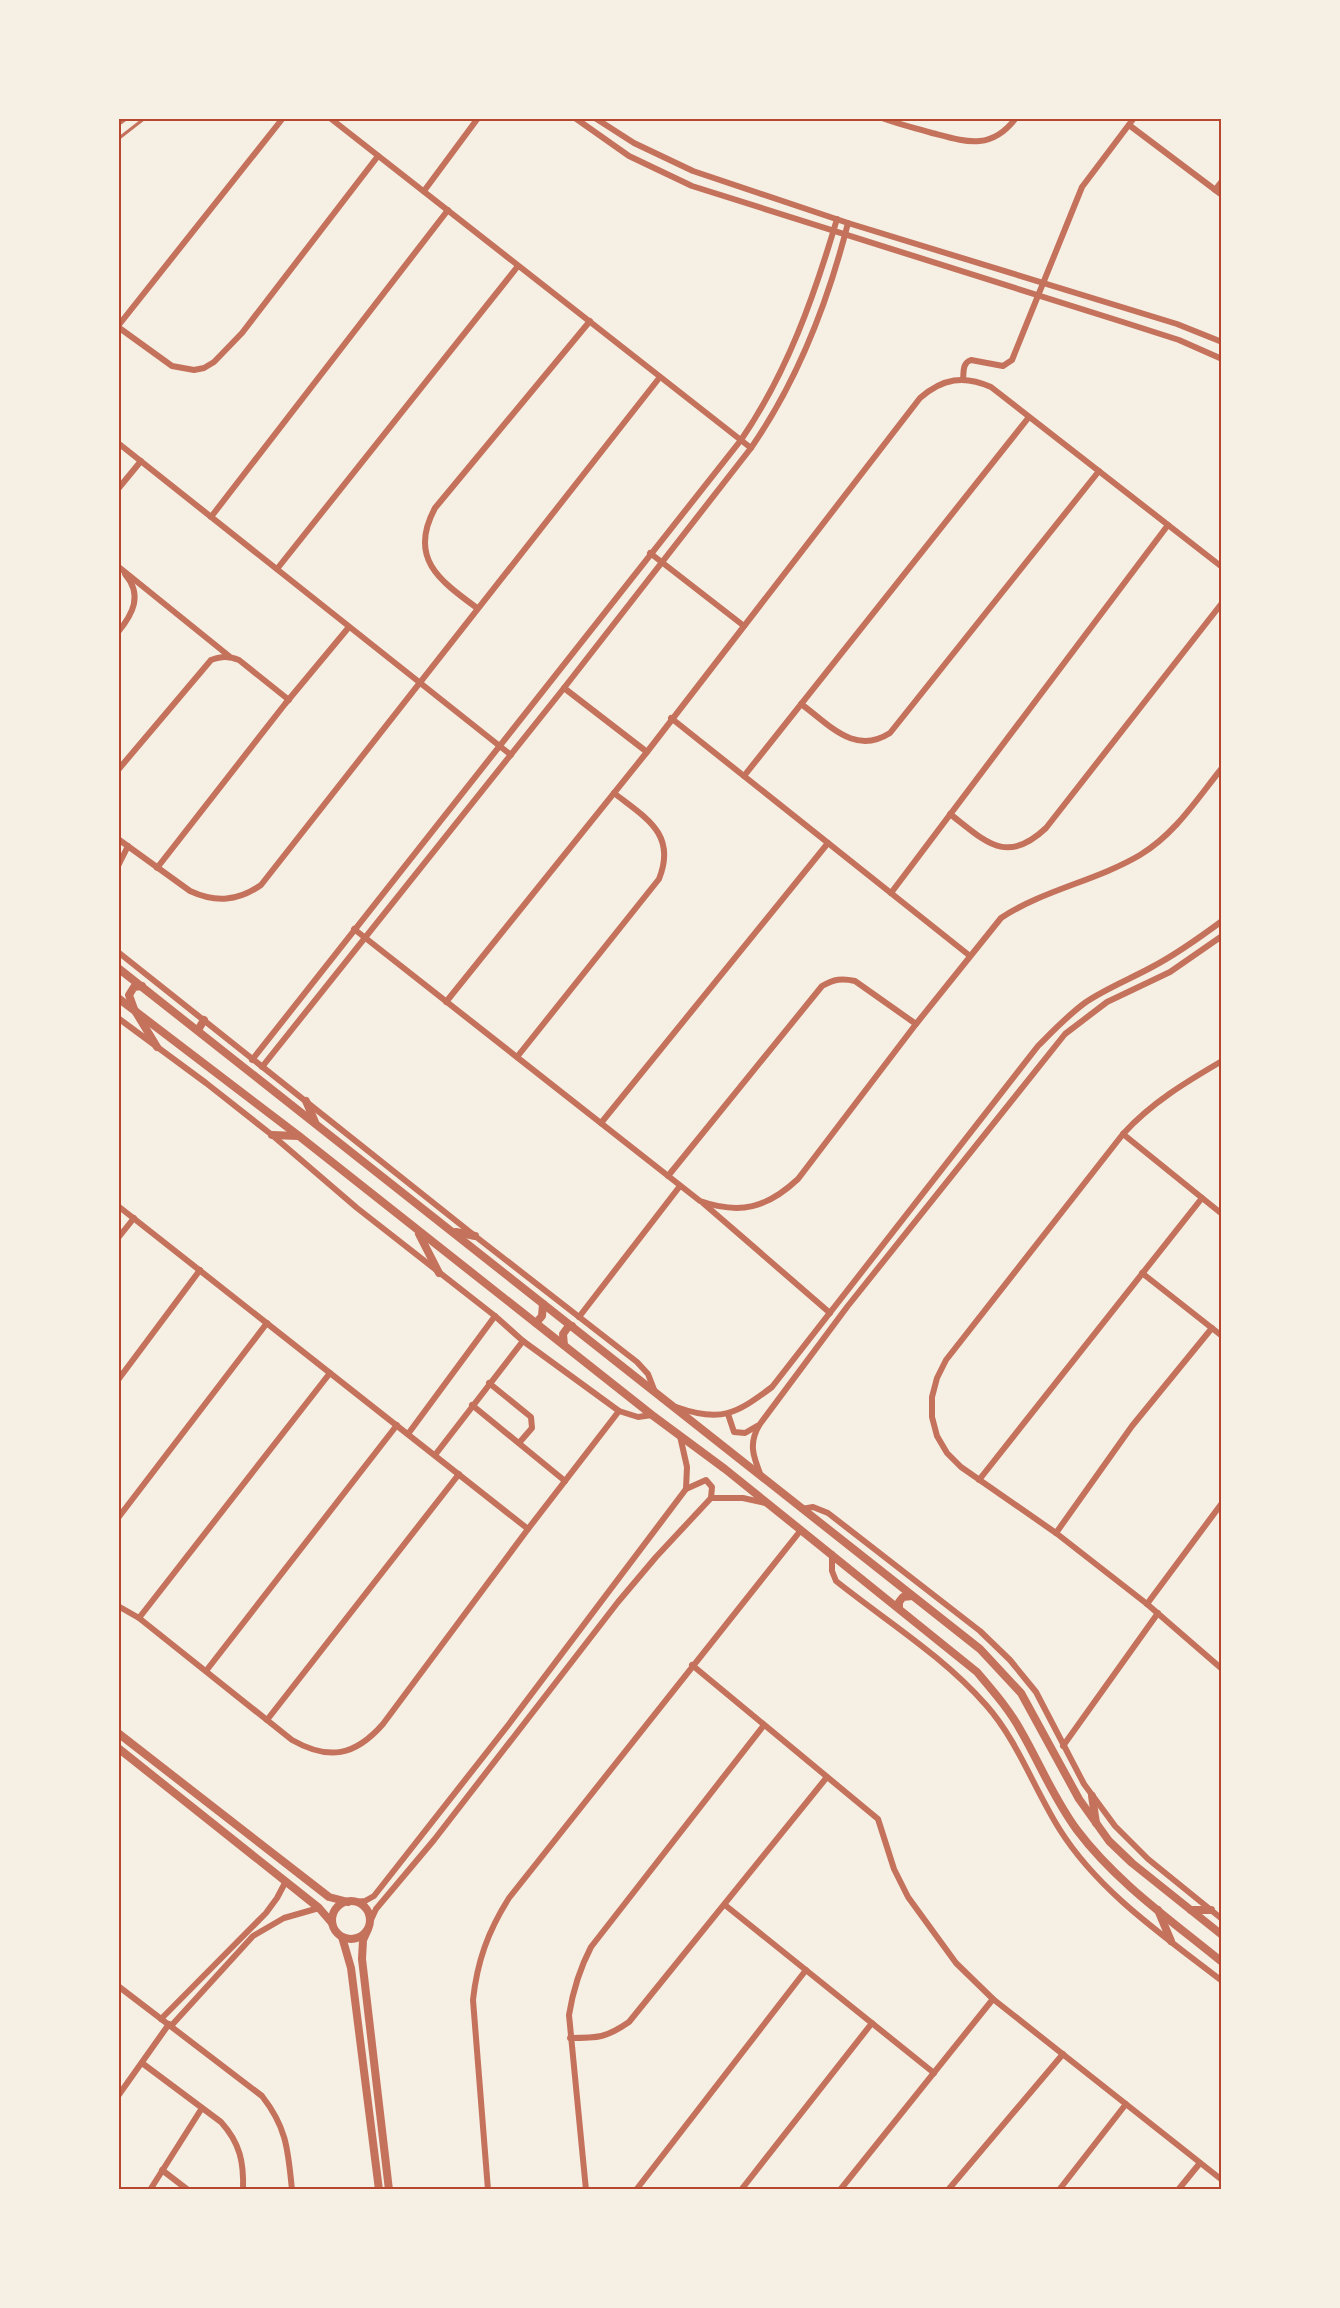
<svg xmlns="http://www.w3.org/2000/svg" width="1340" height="2308" viewBox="0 0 1340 2308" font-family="Helvetica,sans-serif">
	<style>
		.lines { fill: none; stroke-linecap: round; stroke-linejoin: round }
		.service { stroke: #c5725c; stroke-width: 3 }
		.minor { stroke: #c5725c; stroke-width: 6 }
		.tertiary { stroke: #c5725c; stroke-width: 8 }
		.neatline { fill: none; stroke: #b5482f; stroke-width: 2 }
	</style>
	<rect width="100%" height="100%" fill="#f6efe4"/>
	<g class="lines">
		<polyline class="service" points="118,139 145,118"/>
		<g class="minor">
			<polyline points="330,118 751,448"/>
			<polyline points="575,118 629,156 692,186 1126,323 1179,340 1222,359"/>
			<polyline points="595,118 634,143 693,171 848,223 1177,324 1222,342"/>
			<path d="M882 118C898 124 915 128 932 133 966 142 991 151 1016 118"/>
			<polyline points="118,123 125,118"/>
			<polyline points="1129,125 1222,195"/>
			<polyline points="1215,190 1222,181"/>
			<polyline points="424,191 478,118"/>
			<polyline points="118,326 283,118"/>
			<polyline points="118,327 172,366 194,370 204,368 214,362 242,333 378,156"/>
			<path d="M963 379C964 372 962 363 971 360L1003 366 1012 360 1082 187 1134 118"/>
			<polyline points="118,443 511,755"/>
			<polyline points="118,489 141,461"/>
			<polyline points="211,517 448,210"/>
			<polyline points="650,553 744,626"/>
			<polyline points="120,568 229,656"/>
			<polyline points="277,569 518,266"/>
			<path d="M477 608C439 580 408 558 435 508L590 321"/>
			<path d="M118 632C133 614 143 595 125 574"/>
			<polyline points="564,688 647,752"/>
			<path d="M801 704C829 724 854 756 890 733L1099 471"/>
			<polyline points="671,718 970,956"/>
			<path d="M118 770 211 660C222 656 229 656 239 660L289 700"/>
			<polyline points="744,776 1029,417"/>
			<path d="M950 814C985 841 1006 866 1046 828L1222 603"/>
			<path d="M118 839 190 891C216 903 238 901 261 885L660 377"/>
			<polyline points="118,866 128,846"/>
			<polyline points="157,868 285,704 349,627"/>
			<polyline points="891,893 1168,525"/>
			<path d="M354 929 700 1201C740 1215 767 1208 798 1179L916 1024 1001 918C1043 890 1096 881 1140 855 1175 834 1197 799 1222 768"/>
			<polyline points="118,952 475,1236 637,1362 648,1374 655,1392"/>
			<path d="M446 1002 647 752 920 398C943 378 964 375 991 387L1222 567"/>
			<polyline points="118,1018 206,1083 272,1135 357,1208 495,1316 523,1341 619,1411 638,1417 652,1415"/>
			<path d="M517 1057 659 879C677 834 646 818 614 793"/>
			<path d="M252 1060 741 440C787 373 814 297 837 219"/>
			<path d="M1222 1061C1186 1082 1151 1103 1123 1134L946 1360 937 1378 932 1397V1417L937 1436 947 1453 961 1467 1056 1533 1147 1604 1222 1669"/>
			<path d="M262 1067 564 688 751 448C798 380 828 302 848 223"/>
			<polyline points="601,1123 828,843"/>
			<polyline points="1123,1134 1222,1214"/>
			<path d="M668 1176 822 986C834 979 842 978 855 981L916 1024"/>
			<polyline points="703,1203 830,1313"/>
			<polyline points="118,1206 528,1529"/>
			<polyline points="118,1238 134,1218"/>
			<polyline points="1142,1273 1222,1336"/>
			<polyline points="579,1317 680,1186"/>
			<polyline points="118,1380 200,1270"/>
			<polyline points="489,1383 531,1417 532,1428 519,1443"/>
			<polyline points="472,1405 565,1481"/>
			<path d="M676 1407C721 1423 736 1414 772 1387L1038 1046C1053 1031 1068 1015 1086 1002 1107 988 1130 979 1152 967 1177 954 1199 938 1222 921"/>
			<polyline points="728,1414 734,1432 745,1433 757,1426"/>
			<polyline points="408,1434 495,1316"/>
			<polyline points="435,1455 523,1341"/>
			<path d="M761 1476C753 1456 748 1443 760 1424L847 1307 1065 1034 1107 1002 1170 972 1222 936"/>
			<polyline points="979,1480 1202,1198"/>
			<polyline points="686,1489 706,1480 712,1487 711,1498"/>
			<polyline points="802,1509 813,1507 828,1513 980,1631 1010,1660 1036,1692 1084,1784 1115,1826 1148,1859 1222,1919"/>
			<polyline points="118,1518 267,1323"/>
			<polyline points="1056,1533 1132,1426 1212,1328"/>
			<path d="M832 1554V1571L836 1581C886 1621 943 1656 986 1705 1018 1741 1034 1789 1060 1830 1099 1892 1164 1936 1222 1981"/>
			<polyline points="1147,1604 1222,1503"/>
			<path d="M118 1606 139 1618 292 1740C329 1761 355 1756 383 1724L528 1529 619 1411"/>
			<polyline points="139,1618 330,1373"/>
			<polyline points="692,1665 878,1819 894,1869 908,1897 956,1963 993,1999 1222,2180"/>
			<polyline points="206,1671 397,1425"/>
			<polyline points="267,1720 459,1474"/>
			<polyline points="1063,1746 1158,1613"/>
			<polyline points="354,1902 365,1901 374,1896 509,1724 686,1489 687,1467 680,1436"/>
			<polyline points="725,1905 934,2073"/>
			<polyline points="370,1922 376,1909 434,1840 618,1602 656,1557 711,1498 743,1498 765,1503"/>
			<path d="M118 1986 262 2096C287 2128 288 2150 292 2190"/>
			<polyline points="161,2019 266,1913 277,1898 286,1881"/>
			<polyline points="171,2026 253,1936 284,1918 319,1908"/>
			<path d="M570 2038C598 2038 606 2038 629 2022L827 1777"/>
			<path d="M142 2063 221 2122C240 2143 244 2162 243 2190"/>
			<polyline points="118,2096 169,2024"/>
			<polyline points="162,2170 188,2190"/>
			<polyline points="150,2190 202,2108"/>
			<path d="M488 2190 473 2000C477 1962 488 1931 509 1898L801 1530"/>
			<path d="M586 2190 569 2015C573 1990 579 1970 591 1947L764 1725"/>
			<polyline points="636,2190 806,1970"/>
			<polyline points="741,2190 872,2023"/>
			<polyline points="840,2190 993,1999"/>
			<polyline points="948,2190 1063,2054"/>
			<polyline points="1059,2190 1126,2104"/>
			<polyline points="1178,2190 1200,2163"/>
		</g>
		<g class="tertiary">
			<polyline points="118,968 980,1649 1021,1693 1079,1799 1109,1841 1132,1863 1222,1935"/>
			<polyline points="142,986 134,987 129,995 134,1009 157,1047"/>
			<path d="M118 998 299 1136 652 1415 725 1469 977 1672C993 1691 1009 1709 1021 1731 1040 1764 1054 1799 1077 1830 1116 1882 1172 1921 1222 1962"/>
			<polyline points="198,1030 204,1020"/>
			<polyline points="306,1101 315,1122"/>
			<polyline points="272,1135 298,1136"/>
			<polyline points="456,1232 475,1236"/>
			<polyline points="419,1234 439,1273"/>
			<polyline points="536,1323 542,1316 543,1304"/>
			<polyline points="564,1345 563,1334 568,1327 572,1326"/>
			<polyline points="899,1608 899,1602 903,1597 912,1596"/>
			<polyline points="118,1733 329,1897 348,1902"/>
			<polyline points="118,1748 319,1908 332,1923"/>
			<polyline points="1092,1796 1096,1823"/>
			<circle cx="351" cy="1920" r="19"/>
			<polyline points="1158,1910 1171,1941"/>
			<polyline points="1191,1910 1211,1910"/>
			<polyline points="368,1929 363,1940 362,1959 389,2190"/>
			<polyline points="342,1937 351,1968 379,2190"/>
		</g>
	</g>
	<rect width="1340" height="2308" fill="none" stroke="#f6efe4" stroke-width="240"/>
	<rect x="120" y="120" width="1100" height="2068" class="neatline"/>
</svg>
